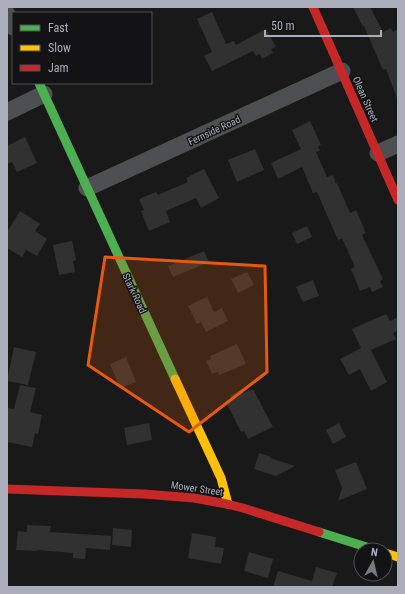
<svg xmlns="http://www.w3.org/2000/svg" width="405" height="594" viewBox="0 0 405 594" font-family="'Roboto Condensed',sans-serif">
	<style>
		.building { fill: #313131 }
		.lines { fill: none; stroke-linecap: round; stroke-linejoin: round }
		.street { stroke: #4d4f52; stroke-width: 17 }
		.fast { stroke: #4caf50; stroke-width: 9 }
		.slow { stroke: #ffc107; stroke-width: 9 }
		.jam { stroke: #c62828; stroke-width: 9 }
		.marked { fill: #e8590c; fill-opacity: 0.2; stroke: #e8590c; stroke-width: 3; stroke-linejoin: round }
		.labels { text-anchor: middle; stroke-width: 3; stroke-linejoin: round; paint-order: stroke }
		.street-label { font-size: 10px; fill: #aaaebb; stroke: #131315 }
	</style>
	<rect width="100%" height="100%" fill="#191919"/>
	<g class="building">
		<polygon points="353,7 370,7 383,32 391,28 393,32 398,29 398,98 397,98 386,69 383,70 364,26 363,27"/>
		<polygon points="212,12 226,44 234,41 236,45 266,29 276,47 271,49 273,53 262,59 260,54 256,56 253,51 212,71 204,56 212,52 197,19"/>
		<polygon points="310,121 321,145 318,146 320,151 316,152 327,177 333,175 336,184 337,183 350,213 356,210 366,233 362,235 383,279 380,281 383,287 372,292 370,287 360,291 351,269 355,267 342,238 338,240 317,192 313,193 302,167 278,179 271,163 301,149 292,130"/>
		<polygon points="25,137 37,163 17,172 12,162 7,164 7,146"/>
		<polygon points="255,149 264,170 237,182 228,160"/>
		<polygon points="204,169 219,198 201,208 196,198 166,211 170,222 149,231 141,211 144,210 139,199 156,192 158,195 188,182 186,178"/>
		<polygon points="20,211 40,224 35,231 47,239 37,256 26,250 22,257 7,248 7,232"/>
		<polygon points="307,226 312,237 297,244 292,233"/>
		<polygon points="72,241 76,260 73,261 75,272 59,275 53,245"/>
		<polygon points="204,251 209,262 173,277 168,266"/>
		<polygon points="247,272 254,285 238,293 231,279"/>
		<polygon points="313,280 319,296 303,302 302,299 301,299 296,287"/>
		<polygon points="207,297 214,312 222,308 228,321 206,332 201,322 197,324 188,306"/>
		<polygon points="386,314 390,321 398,317 398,330 393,333 396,339 371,350 387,382 371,391 360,369 349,375 340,359 361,348 352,329"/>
		<polygon points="237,344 246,364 219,375 218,372 212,374 206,361 211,359 210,356"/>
		<polygon points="14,347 36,352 28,385 7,381"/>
		<polygon points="126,357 136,382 120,388 110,364"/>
		<polygon points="20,385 36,388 30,412 42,415 38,434 35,433 32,447 7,442 7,414 8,408 14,409"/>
		<polygon points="242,389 244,393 253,389 273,427 248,439 244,431 241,432 226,402 232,399 230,396"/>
		<polygon points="149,423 152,440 127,445 124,428"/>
		<polygon points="339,423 346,437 333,444 326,430"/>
		<polygon points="259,453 271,457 270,458 295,466 276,476 254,469"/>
		<polygon points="356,462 367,489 338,501 342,488 335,470"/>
		<polygon points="27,525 51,526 50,532 111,536 110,550 86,548 85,559 73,558 73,553 37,550 37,551 16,550 18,531 27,532"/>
		<polygon points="113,528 132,530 131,547 112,545"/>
		<polygon points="192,533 216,537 215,547 224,548 221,564 188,558"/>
		<polygon points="249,552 273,559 268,578 244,571"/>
		<polygon points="316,567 337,573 332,587 273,587 278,571 312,581"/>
	</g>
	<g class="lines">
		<g class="street">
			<polyline points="7,14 13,27"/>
			<polyline points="7,112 44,94"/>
			<polyline points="378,153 398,144"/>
			<polyline points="87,188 342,71"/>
		</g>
		<g class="fast">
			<polyline points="39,83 175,379"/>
			<polyline points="319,532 376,550"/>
		</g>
		<g class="slow">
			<polyline points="175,379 221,478 228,504"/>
			<polyline points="385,553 398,557"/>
		</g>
		<g class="jam">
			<polyline points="313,7 398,200"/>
			<polyline points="7,489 144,494 194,498 227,504 243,508 319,532"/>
		</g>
	</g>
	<path class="marked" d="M105 257 265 266 267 372 189 432 88 365Z"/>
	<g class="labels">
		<g class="street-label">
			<text transform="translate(366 99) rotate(66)" y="4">Olean Street</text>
			<text transform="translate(214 130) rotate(-25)" y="4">Fernside Road</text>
			<text transform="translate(135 293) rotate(65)" y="4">Stark Road</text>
			<text transform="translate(197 488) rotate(8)" y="4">Mower Street</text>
		</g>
	</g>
	<rect width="405" height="594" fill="none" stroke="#aaaebb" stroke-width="16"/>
	<rect x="12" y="12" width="140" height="72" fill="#131315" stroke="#4f5157"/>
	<rect x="20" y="25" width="20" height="6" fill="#4caf50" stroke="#4f5157"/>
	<text x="48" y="32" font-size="12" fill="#aaaebb">Fast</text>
	<rect x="20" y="45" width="20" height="6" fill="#ffc107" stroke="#4f5157"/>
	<text x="48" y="52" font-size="12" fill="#aaaebb">Slow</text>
	<rect x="20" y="65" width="20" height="6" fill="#c62828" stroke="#4f5157"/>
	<text x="48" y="72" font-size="12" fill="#aaaebb">Jam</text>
	<g transform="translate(373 562) rotate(8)"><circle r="19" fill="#131315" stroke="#4f5157"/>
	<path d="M0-3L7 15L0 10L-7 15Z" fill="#777a82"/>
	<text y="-6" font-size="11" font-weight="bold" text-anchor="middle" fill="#aaaebb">N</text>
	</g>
	<path d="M265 30v6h116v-6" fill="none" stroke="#aaaebb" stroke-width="2"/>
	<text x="271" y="30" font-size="12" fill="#aaaebb" stroke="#131315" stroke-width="3" paint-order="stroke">50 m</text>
</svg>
